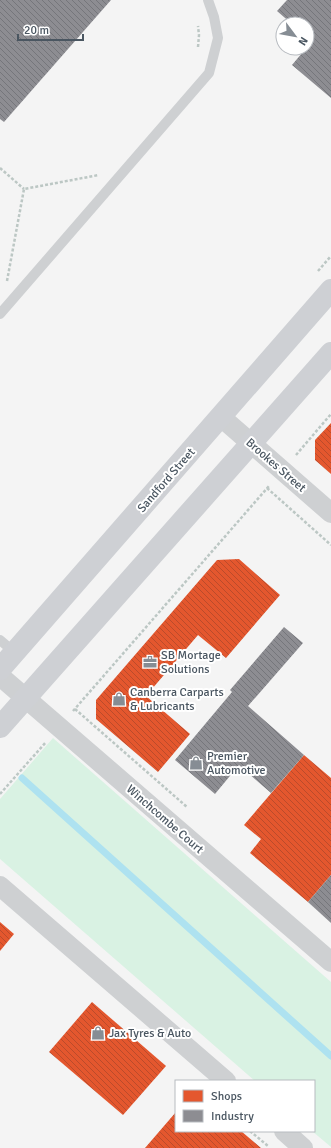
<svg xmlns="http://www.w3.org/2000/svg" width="331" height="1148" viewBox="0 0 331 1148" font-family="Signika,sans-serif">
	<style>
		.grass { fill: #d9f2e3 }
		.shops { fill: url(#shops-back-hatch) }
		.industry { fill: url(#industry-back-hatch) }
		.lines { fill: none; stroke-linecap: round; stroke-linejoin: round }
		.stream { stroke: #aee2f0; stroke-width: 7 }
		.path { stroke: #bcc7c4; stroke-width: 2.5; stroke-dasharray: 3 2; stroke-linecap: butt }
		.lane { stroke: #ced0d2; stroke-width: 10 }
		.street { stroke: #ced0d2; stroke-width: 20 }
		.secondary { stroke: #ced0d4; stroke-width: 22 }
		.labels { text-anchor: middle; stroke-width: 4; stroke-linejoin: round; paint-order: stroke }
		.street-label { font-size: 12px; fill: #4a5661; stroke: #fff }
		.poi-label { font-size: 12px; fill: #4a5661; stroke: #fff; text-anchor: start }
	</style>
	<defs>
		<pattern id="shops-back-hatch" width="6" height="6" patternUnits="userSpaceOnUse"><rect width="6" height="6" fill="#e4572e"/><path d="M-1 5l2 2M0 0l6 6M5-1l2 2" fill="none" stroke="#bb4b2b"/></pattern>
		<pattern id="industry-back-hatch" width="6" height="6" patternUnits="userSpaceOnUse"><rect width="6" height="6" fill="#8d8d92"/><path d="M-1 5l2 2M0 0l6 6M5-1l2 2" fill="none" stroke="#75767b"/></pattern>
	</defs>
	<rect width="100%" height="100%" fill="#f4f4f4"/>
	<polygon class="grass" points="53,738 331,982 331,1147 312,1131 314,1131 314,1081 255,1081 0,859 0,799"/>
	<g class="shops">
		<polygon points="331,423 331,474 315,460 315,440"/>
		<polygon points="239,559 280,595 226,658 198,635 146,696 190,734 158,772 96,719 96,700 217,560"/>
		<polygon points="304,755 331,778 331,875 308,902 250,853 261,839 244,825"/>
		<polygon points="0,922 14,934 0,951"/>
		<polygon points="92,1002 166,1066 123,1115 49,1052"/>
		<polygon points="176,1112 176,1131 241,1131 261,1148 145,1148"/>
	</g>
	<g class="industry">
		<polygon points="0,0 111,0 4,122 0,119"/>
		<polygon points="287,0 331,0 331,98 292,65 312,41 307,37 307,24 292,24 277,11"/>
		<polygon points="284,627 303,643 248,706 304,755 271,793 239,765 215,794 175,760 232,692 230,690"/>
		<polygon points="331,875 331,923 308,902"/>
	</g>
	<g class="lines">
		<polyline class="stream" points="22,778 331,1056"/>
		<g class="path">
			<polyline points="198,47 199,35 198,26"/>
			<polyline points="0,168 24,189"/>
			<polyline points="318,271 331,256"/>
			<polyline points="7,281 24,189 99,175"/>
			<polyline points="296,455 331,414"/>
			<polyline points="267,488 331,545"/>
			<polyline points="75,709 187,807"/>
			<polyline points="73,711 269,486"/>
			<polyline points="0,794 46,742"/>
			<polyline points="250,1131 268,1146"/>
		</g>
		<g class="lane">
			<polyline points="0,314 209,73 218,38 214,17 208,0"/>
			<polyline points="0,640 14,652"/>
		</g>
		<g class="street">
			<polyline points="221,417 331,513"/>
			<polyline points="0,676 331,962"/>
			<polyline points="0,886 226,1081"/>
			<polyline points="284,1131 303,1148"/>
		</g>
		<g class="secondary">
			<polyline points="0,669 331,290"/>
			<polyline points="0,727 331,353"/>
		</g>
	</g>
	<defs>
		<g id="office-bare" transform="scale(1.08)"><path d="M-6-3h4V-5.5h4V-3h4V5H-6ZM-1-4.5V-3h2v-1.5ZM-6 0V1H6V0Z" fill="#868d94" stroke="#fff" stroke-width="2.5" paint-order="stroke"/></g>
		<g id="shop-bare" transform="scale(1.08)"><path d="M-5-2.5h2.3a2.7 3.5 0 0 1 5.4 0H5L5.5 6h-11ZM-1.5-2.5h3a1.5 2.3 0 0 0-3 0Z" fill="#868d94" stroke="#fff" stroke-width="2.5" paint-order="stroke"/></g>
	</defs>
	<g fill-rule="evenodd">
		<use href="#office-bare" x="150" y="662"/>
		<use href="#shop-bare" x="119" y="699"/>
		<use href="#shop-bare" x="196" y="763"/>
		<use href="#shop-bare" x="98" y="1033"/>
	</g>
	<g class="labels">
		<g class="street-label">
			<text transform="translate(276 465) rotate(41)" y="4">Brookes Street</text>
			<text transform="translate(166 480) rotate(-49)" y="4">Sandford Street</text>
			<text transform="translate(165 819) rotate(41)" y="4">Winchcombe Court</text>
		</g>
		<g class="poi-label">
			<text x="161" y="659">SB Mortage<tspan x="161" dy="14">Solutions</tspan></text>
			<text x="130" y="696">Canberra Carparts<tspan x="130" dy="14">&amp; Lubricants</tspan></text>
			<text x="207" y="760">Premier<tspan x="207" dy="14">Automotive</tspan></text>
			<text x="109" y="1037">Jax Tyres &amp; Auto</text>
		</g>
	</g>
	<rect x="175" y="1080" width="140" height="52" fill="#ffffff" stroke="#b7bbc0"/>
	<rect x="183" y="1090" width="20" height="12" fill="#e4572e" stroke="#b7bbc0"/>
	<text x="211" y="1100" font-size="12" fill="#4a5661">Shops</text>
	<rect x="183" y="1110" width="20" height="12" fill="#8d8d92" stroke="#b7bbc0"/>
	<text x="211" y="1120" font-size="12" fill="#4a5661">Industry</text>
	<g transform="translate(295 36) rotate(122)"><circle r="19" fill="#ffffff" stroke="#b7bbc0"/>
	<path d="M0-3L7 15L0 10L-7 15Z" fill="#868d94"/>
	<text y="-6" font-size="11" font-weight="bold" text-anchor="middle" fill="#4a5661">N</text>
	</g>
	<path d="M18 34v6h65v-6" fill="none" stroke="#4a5661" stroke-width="2"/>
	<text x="24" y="34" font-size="12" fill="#4a5661" stroke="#ffffff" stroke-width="3" paint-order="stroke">20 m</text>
</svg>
